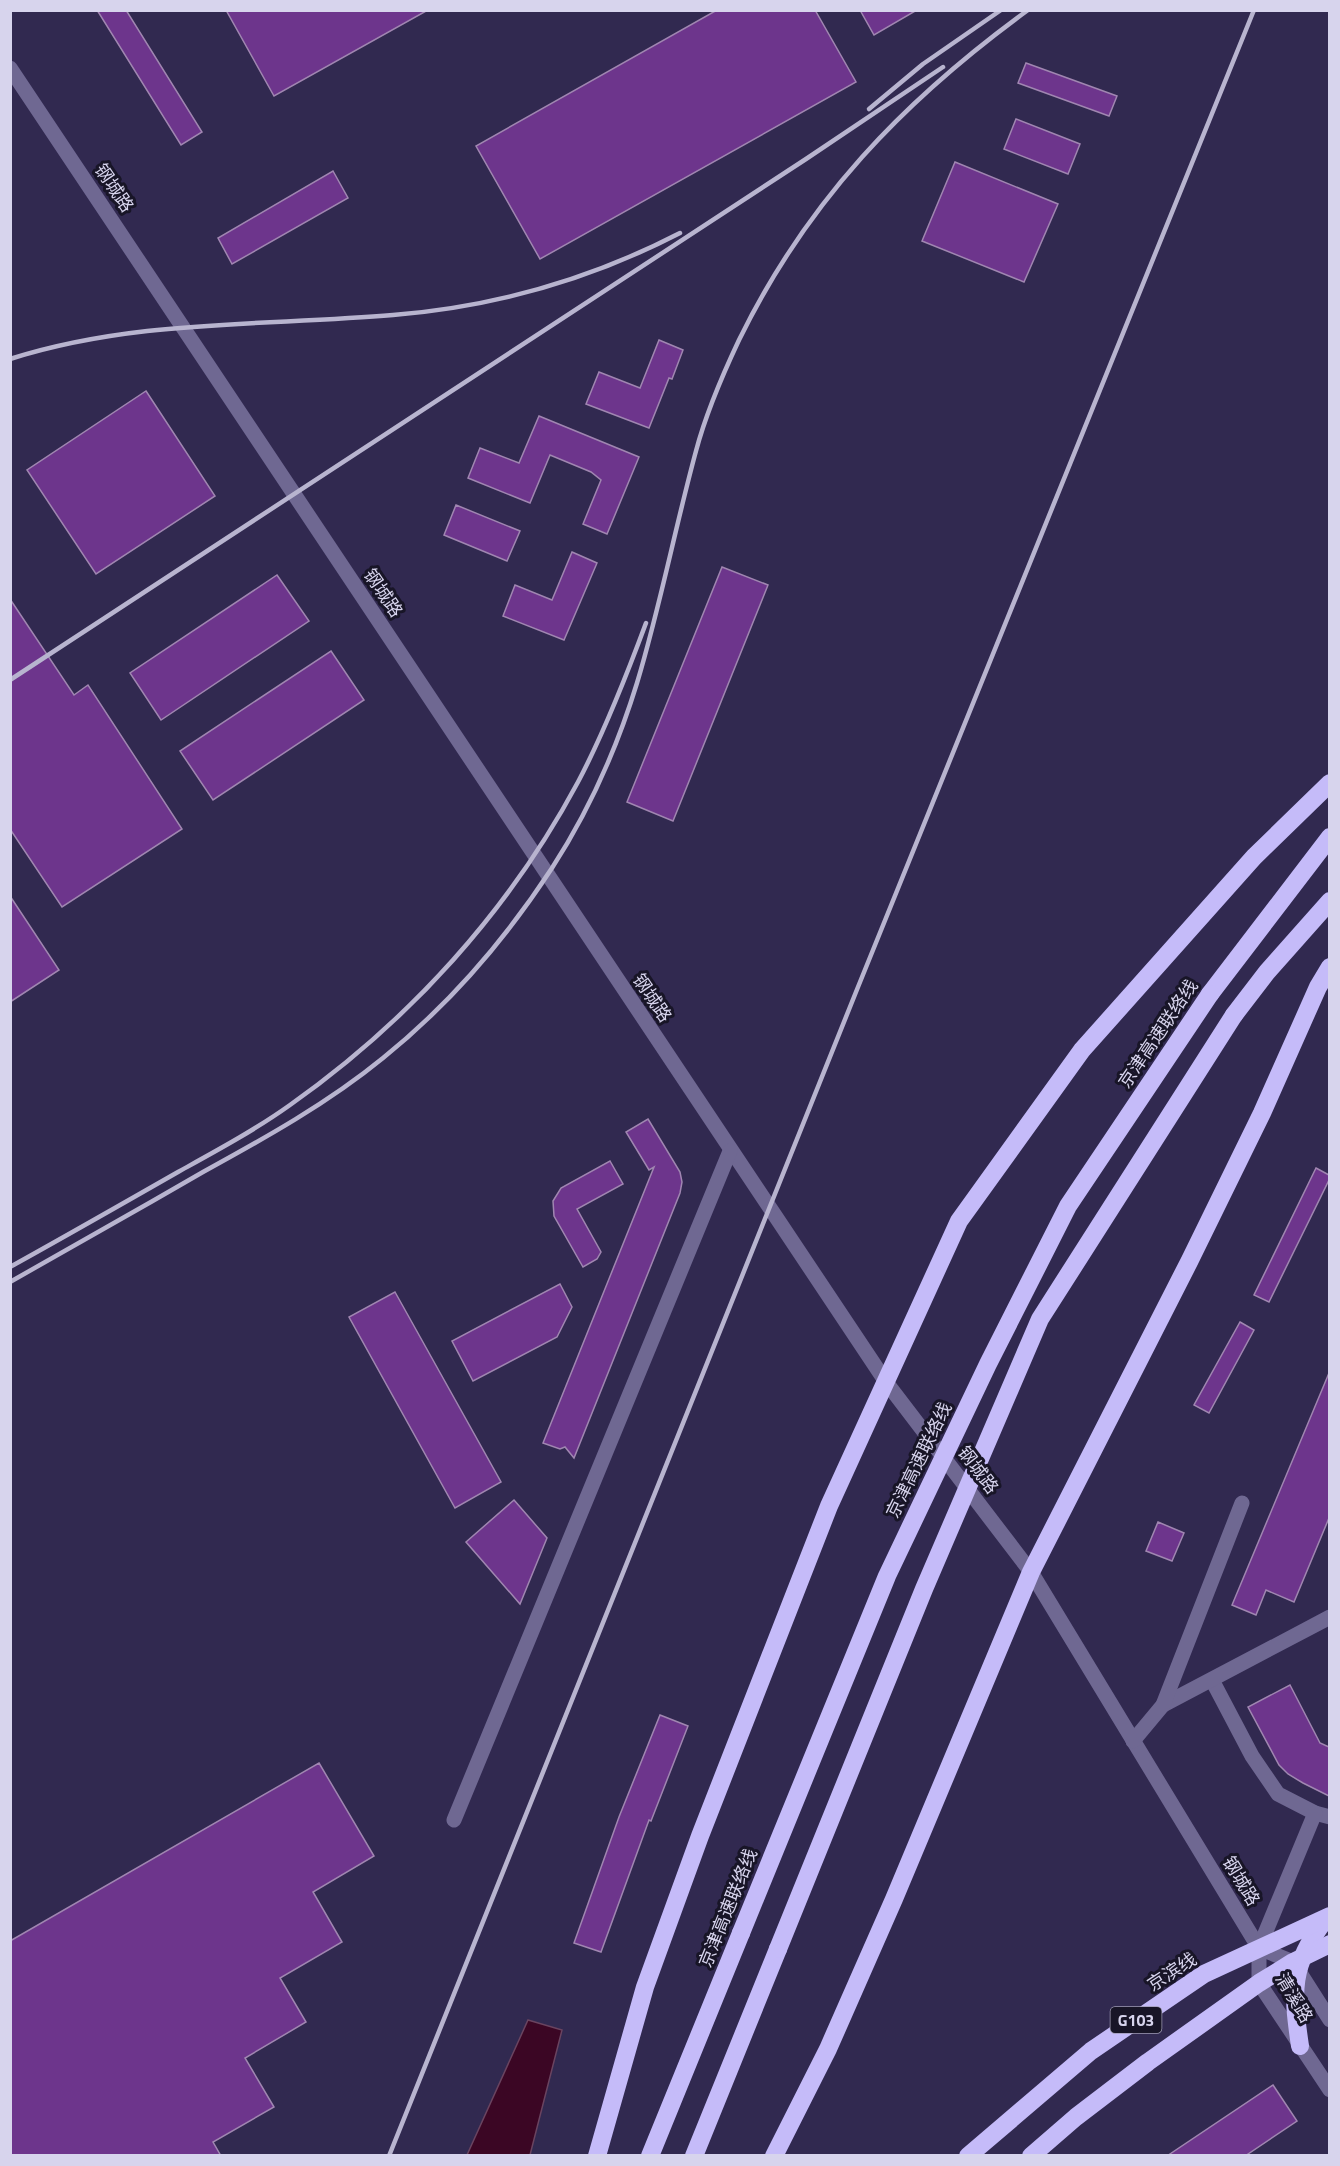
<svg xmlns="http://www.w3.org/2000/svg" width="1340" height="2166" viewBox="0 0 1340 2166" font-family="'Titillium Web','Noto Sans SC',sans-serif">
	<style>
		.water { fill: #3b0624; stroke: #6a4460; stroke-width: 1.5 }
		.building { fill: #6d358c; stroke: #a086b1; stroke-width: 1.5 }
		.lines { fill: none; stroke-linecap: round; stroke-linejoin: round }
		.minor { stroke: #6f6892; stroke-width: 15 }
		.highway { stroke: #c5bbf9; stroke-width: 18 }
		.rail { stroke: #b8b4cf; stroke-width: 4.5 }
		.highway-bridge { stroke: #c5bbf9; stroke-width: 18 }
		.labels { text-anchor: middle; stroke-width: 6; stroke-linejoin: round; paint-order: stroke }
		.shield { fill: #181527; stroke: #9e9bb2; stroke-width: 1.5 }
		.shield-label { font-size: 16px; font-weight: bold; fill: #d7d4ed }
		.street-label { font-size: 18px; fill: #d7d4ed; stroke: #181527 }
	</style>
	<rect width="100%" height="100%" fill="#312950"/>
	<polygon class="water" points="528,2020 562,2030 530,2155 467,2155"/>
	<g class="building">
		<polygon points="97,10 126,10 202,132 181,145"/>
		<polygon points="226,10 428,10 274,96"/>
		<polygon points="717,10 815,10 856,82 540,259 476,146"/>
		<polygon points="860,10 917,10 874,35"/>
		<polygon points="1026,63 1117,96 1109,116 1018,83"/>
		<polygon points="1016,119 1080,144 1068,174 1004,149"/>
		<polygon points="955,162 1058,204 1024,282 922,241"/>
		<polygon points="333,171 348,198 232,264 218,238"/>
		<polygon points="659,340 683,350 672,379 669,378 649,428 586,404 599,372 640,388"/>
		<polygon points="146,391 215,496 96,574 27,470"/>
		<polygon points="539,416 639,457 607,534 583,524 601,480 591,472 550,455 530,503 468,478 480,448 519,463"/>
		<polygon points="456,505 520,531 507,561 444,535"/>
		<polygon points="572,552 597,563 564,640 503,616 515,585 552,600"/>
		<polygon points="722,567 768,585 673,821 627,802"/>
		<polygon points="277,575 309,621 161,720 130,673"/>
		<polygon points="10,599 74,695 88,685 182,829 62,907 10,829"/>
		<polygon points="331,651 364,700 213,800 180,751"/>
		<polygon points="10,896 59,970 10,1002"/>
		<polygon points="648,1119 680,1172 682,1182 680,1193 574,1458 565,1447 560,1449 543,1443 654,1167 649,1170 626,1132"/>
		<polygon points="610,1161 623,1184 577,1209 601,1252 597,1259 583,1267 554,1216 553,1201 561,1188"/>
		<polygon points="1316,1168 1329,1175 1329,1180 1269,1302 1254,1295"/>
		<polygon points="560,1284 572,1307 557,1337 473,1381 452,1341"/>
		<polygon points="395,1292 501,1482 455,1508 349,1317"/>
		<polygon points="1240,1322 1254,1330 1209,1413 1194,1405"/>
		<polygon points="1329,1373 1329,1518 1294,1602 1266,1590 1256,1615 1232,1605"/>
		<polygon points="514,1500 547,1538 520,1604 466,1542"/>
		<polygon points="1158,1522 1184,1533 1172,1561 1146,1551"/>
		<polygon points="1290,1685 1320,1743 1329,1747 1329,1796 1303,1783 1288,1774 1279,1765 1248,1707"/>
		<polygon points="660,1715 688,1726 651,1821 649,1820 601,1952 574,1943 619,1817"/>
		<polygon points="319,1763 374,1856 313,1892 342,1942 280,1978 306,2022 245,2058 274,2107 213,2142 221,2156 10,2156 10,1941"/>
		<polygon points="1273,2085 1297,2121 1245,2156 1167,2156"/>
	</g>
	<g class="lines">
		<g class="minor">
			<polyline points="10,68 886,1382 1031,1572 1259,1948"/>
			<polyline points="1212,1680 1252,1756 1278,1794 1315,1813 1330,1817"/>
			<polyline points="1163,1705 1330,1617"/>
			<polyline points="1133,1741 1163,1705 1242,1503"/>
			<polyline points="1315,1813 1259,1948 1259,1983 1330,2090"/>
			<polyline points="454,1820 730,1151"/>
			<polyline points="1259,1948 1293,1962 1330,2020"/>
		</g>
		<g class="highway">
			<polyline points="1210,994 1330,837"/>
			<polyline points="1234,1015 1267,972 1330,901"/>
			<path d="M1300 2046C1292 1992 1290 1965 1325 1920"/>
			<polyline points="597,2156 645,1987 700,1836 829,1506 959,1221 1082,1050 1254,857 1330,783"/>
			<polyline points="650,2156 741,1933"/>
			<polyline points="694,2156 778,1949"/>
			<polyline points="774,2156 828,2049 894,1899 1031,1572 1190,1260 1262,1113 1318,987 1330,967"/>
			<polyline points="968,2156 1091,2051 1204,1974 1330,1916"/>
			<polyline points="1031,2156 1076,2117 1148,2062 1259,1983 1293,1962 1330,1944"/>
		</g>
		<g class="rail">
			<polyline points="869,109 923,64 1001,10"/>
			<path d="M10 359C135 319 265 326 393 315 493 307 591 279 680 233"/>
			<polyline points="10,680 806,159 943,67"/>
			<path d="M10 1267C66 1236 122 1204 178 1172 216 1151 255 1130 290 1105 409 1021 509 911 578 782 605 731 626 677 646 623"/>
			<path d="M10 1282C75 1245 139 1209 203 1172 265 1138 328 1103 383 1058 450 1004 505 940 552 868 589 811 617 748 637 683 660 607 675 528 696 451 706 413 722 376 739 340 807 201 903 101 1028 10"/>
			<polyline points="389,2156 858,987 1254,10"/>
		</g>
		<g class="highway-bridge">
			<polyline points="741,1933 887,1576 988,1364 1068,1206 1210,994"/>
			<polyline points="778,1949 924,1589 1040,1319 1234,1015"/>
		</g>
	</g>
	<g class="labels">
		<rect class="shield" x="1110.5" y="2007" width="51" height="26" rx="4.5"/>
		<g class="shield-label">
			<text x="1136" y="2026">G103</text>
		</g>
		<g class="street-label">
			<text transform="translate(114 188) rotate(56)" y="6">钢城路</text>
			<text transform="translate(383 593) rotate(56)" y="6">钢城路</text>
			<text transform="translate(652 998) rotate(56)" y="6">钢城路</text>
			<text transform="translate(1158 1034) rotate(-56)" y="6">京津高速联络线</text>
			<text transform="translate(919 1460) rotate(-64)" y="6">京津高速联络线</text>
			<text transform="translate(978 1470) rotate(53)" y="6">钢城路</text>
			<text transform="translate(1241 1881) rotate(59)" y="6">钢城路</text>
			<text transform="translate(728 1908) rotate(-68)" y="6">京津高速联络线</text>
			<text transform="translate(1172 1972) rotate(-33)" y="6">京滨线</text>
			<text transform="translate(1294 1998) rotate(59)" y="6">清溪路</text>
		</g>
	</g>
	<rect width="1340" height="2166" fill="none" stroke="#d7d4ed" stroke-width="24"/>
</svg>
